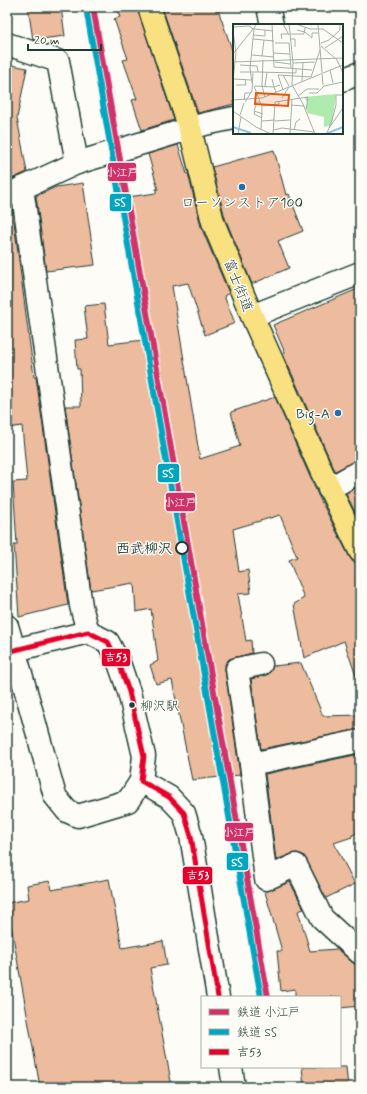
<svg xmlns="http://www.w3.org/2000/svg" width="367" height="1094" viewBox="0 0 367 1094" font-family="Mynerve,'Klee One',sans-serif">
	<style>
		.building { fill: #edbb9e; stroke: #1f3d34 }
		.lines { fill: none; stroke-linecap: round; stroke-linejoin: round }
		.minor-casing { stroke: #1f3d34; stroke-width: 25 }
		.major-casing { stroke: #1f3d34; stroke-width: 25 }
		.minor { stroke: #fdfcf7; stroke-width: 22 }
		.major { stroke: #f9e181; stroke-width: 22 }
		.bus-1-casing { stroke: #fdfcf7; stroke-width: 8 }
		.bus-1 { stroke: #e4002b; stroke-width: 5 }
		.rail-1-casing { stroke: #fdfcf7; stroke-width: 9 }
		.rail-2-casing { stroke: #fdfcf7; stroke-width: 9 }
		.rail-1 { stroke: #d13169; stroke-width: 6 }
		.rail-2 { stroke: #00a6bf; stroke-width: 6 }
		.poi-dot { fill: #1f6fb2; stroke: #fdfcf7; stroke-width: 1.5 }
		.stop-dot { fill: #fdfcf7; stroke: #1f3d34; stroke-width: 2 }
		.bus-dot { fill: #1f3d34; stroke: #fdfcf7; stroke-width: 1.5 }
		.labels { text-anchor: middle; stroke-width: 3; stroke-linejoin: round; paint-order: stroke }
		.bus-label { font-size: 13px; fill: #1f3d34; stroke: #fdfcf7; text-anchor: start }
		.poi-label { font-size: 14px; fill: #1f3d34; stroke: #fdfcf7 }
		.street-label { font-size: 14px; fill: #1f3d34; stroke: #fdfcf7 }
		.stop-label { font-size: 14px; font-weight: bold; fill: #1f3d34; stroke: #fdfcf7; text-anchor: end }
		.inset-river { fill: none; stroke: #8ec3eb; stroke-width: 2 }
		.inset-road { fill: none; stroke: #a4b0a9; stroke-width: 1 }
		.view { fill: #e8590c; fill-opacity: 0.15; stroke: #e8590c; stroke-width: 2 }
		.inset-edge { fill: none; stroke: #1f3d34; stroke-width: 2 }
		.line-badge { stroke: #fdfcf7; stroke-width: 1.5 }
		.badge-label { font-size: 11px; text-anchor: middle; font-weight: bold; fill: #fff }
	</style>
	<rect width="100%" height="100%" fill="#fdfcf7"/>
	<filter id="ink" filterUnits="userSpaceOnUse"><feTurbulence type="fractalNoise" baseFrequency=".025" numOctaves="2"/><feDisplacementMap in="SourceGraphic" scale="8" xChannelSelector="R" yChannelSelector="G"/><feConvolveMatrix kernelMatrix="1 2 1 2 8 2 1 2 1" color-interpolation-filters="sRGB"/></filter>
	<g filter="url(#ink)">
		<g class="building">
			<polygon points="28,7 61,7 65,36 33,40"/>
			<polygon points="116,7 137,7 174,120 142,130 132,100 137,99 123,60 128,59 114,19 120,17"/>
			<polygon points="162,7 217,7 234,55 234,104 198,113"/>
			<polygon points="7,64 27,68 17,118 27,172 7,181"/>
			<polygon points="178,145 187,174 188,173 201,227 229,293 224,296 235,323 205,335 188,283 172,286 200,459 240,446 231,412 275,397 318,495 349,556 353,562 360,563 360,678 357,679 344,641 304,658 294,604 304,598 289,560 297,557 280,515 233,529 239,572 248,570 251,593 238,594 246,641 251,640 252,653 229,659 225,664 225,670 240,775 192,780 172,680 156,684 150,665 158,661 151,609 136,612 134,583 91,590 65,406 81,406 80,369 77,369 75,340 88,339 84,306 104,304 109,344 153,339 128,197 156,193 156,189 158,189 148,154"/>
			<polygon points="274,150 286,195 289,194 303,231 278,241 289,268 252,284 225,218 212,167"/>
			<polygon points="83,183 95,265 46,271 36,196 56,187"/>
			<polygon points="12,206 34,377 36,377 68,605 19,617 14,545 17,545 13,482 27,481 22,426 7,428 7,207"/>
			<polygon points="360,288 360,459 335,471 283,354 285,353 273,325"/>
			<polygon points="360,485 360,522 346,494"/>
			<polygon points="301,663 323,716 360,715 360,729 261,749 251,679 269,674 273,666"/>
			<polygon points="360,754 360,832 352,835 352,837 334,843 355,884 326,898 303,855 297,853 291,854 276,860 265,774"/>
			<polygon points="109,879 122,948 163,941 167,965 150,968 172,1087 40,1087 7,903 29,899 27,885 50,881 52,890"/>
			<polygon points="290,882 304,909 298,911 310,951 337,949 352,962 360,965 360,1006 340,1008 340,997 295,997 295,989 281,991 277,951 282,951 265,892"/>
			<polygon points="302,1067 346,1067 348,1087 304,1087"/>
		</g>
		<g class="lines">
			<g class="minor-casing">
				<g id="minor">
					<polyline points="268,7 272,25"/>
					<polyline points="7,44 58,61 77,163"/>
					<polyline points="342,80 360,73"/>
					<polyline points="22,188 81,606 88,632"/>
					<polyline points="7,195 77,163 205,124 234,118"/>
					<polyline points="252,316 360,273"/>
					<polyline points="329,489 360,471"/>
					<path d="M7 626C24 682 39 739 55 796L67 811 78 816 128 801 141 781 144 756 129 692 119 663 108 642 88 632 15 650 7 652"/>
					<polyline points="261,664 237,669 251,764 266,879 296,865 322,918 360,953"/>
					<polyline points="251,764 360,741"/>
					<polyline points="141,781 169,797 184,813 191,836 218,997"/>
					<polyline points="231,1067 234,1087"/>
				</g>
			</g>
			<g class="major-casing">
				<polyline id="major" points="149,7 190,129 213,222 252,316 325,479 360,551"/>
			</g>
			<use href="#minor" class="minor"/>
			<use href="#major" class="major"/>
			<g class="bus-1-casing">
				<polyline id="bus-1" points="7,652 88,632 108,642 119,663 129,692 144,756 141,781 169,797 184,813 191,836 218,997"/>
			</g>
			<use href="#bus-1" class="bus-1"/>
			<g class="rail-1-casing">
				<polyline id="rail-1" points="93,7 268,997"/>
			</g>
			<g class="rail-2-casing">
				<polyline id="rail-2" points="86,8 261,997"/>
			</g>
			<use href="#rail-1" class="rail-1"/>
			<use href="#rail-2" class="rail-2"/>
		</g>
	</g>
	<g class="poi-dot">
		<circle cx="242" cy="187" r="4"/>
		<circle cx="338" cy="413" r="4"/>
	</g>
	<circle class="stop-dot" cx="182" cy="548" r="6"/>
	<circle class="bus-dot" cx="132" cy="705" r="3.5"/>
	<g class="labels">
		<g class="bus-label">
			<text x="140" y="710">柳沢駅</text>
		</g>
		<g class="poi-label">
			<text x="242" y="207">ローソンストア100</text>
			<text x="330" y="418" text-anchor="end">Big-A</text>
		</g>
		<g class="street-label">
			<text transform="translate(239 285) rotate(68)" y="5">富士街道</text>
		</g>
		<g class="stop-label">
			<text x="172" y="553">西武柳沢</text>
		</g>
	</g>
	<g transform="translate(233 24)">
		<rect width="110" height="110" fill="#fdfcf7"/>
		<path d="M103 70 99 101 91 103V93L74 89V78L71 73Z" fill="#afeaaf"/>
		<path class="inset-river" d="M0 103 18 109M95 109 110 103"/>
		<path class="inset-road" d="M39 0 41 43 79 46M50 0 56 11M56 0 60 39 59 61 70 80 82 110M63 0 77 5H90L110 19M85 0 90 61M0 3 16 2 20 5M21 5 40 7M64 6 72 8 79 14V9H85M0 7 3 28 0 57M57 10H71L72 4M20 11 32 12V6M20 15 41 17M49 15 48 10H55M57 15H62V23M42 19H56M56 19 58 44M88 19 96 16 107 6V0M88 22 104 36 110 49M92 24 110 12M41 29 56 30M0 30 24 0M19 31 41 33M29 32 31 16M30 36 29 62 32 73M0 38 110 34M42 38 57 40M60 39 82 38M97 46 100 59M7 48H25L24 42 7 41M25 48 63 49V45M90 49 110 41M45 51 78 53 87 26M45 51 50 66M50 51 56 62M1 55 18 56M39 55 41 63 47 61M69 57 70 38M19 59 17 44 21 5M3 61H13L12 55M21 62 29 83 28 106M22 62 41 63 43 68M32 62 34 48M76 69H84L91 62 110 58M65 72 74 65H86M49 74 56 63M0 76 29 74 88 50M11 76 12 69H18M12 78 19 67 20 49M27 78H24L21 87 30 90M58 81 71 82M29 82 46 80V77M0 87 23 103 38 110M22 87 21 90 29 94M7 91 11 79M29 97 42 96M42 97 57 96M96 104 110 84M41 106 49 104 81 108M61 106 63 98 67 95M5 110 8 93M40 110 42 78 75 73 73 86M57 110 59 75M89 110 94 109 99 96 103 81V71H110"/>
		<path class="view" d="M23 69 56 71 55 82 22 80Z"/>
		<rect width="110" height="110" class="inset-edge"/>
	</g>
	<g class="line-badge">
		<rect x="107" y="162" width="30" height="20" rx="4" fill="#d13169"/>
		<rect x="109" y="193" width="23" height="19" rx="4" fill="#00a6bf"/>
		<rect x="157" y="463" width="23" height="20" rx="4" fill="#00a6bf"/>
		<rect x="165" y="492" width="31" height="20" rx="4" fill="#d13169"/>
		<rect x="101" y="648" width="30" height="19" rx="4" fill="#e4002b"/>
		<rect x="224" y="822" width="30" height="20" rx="4" fill="#d13169"/>
		<rect x="226" y="852" width="23" height="19" rx="4" fill="#00a6bf"/>
		<rect x="182" y="866" width="31" height="19" rx="4" fill="#e4002b"/>
	</g>
	<g class="badge-label">
		<text x="122" y="176">小江戸</text>
		<text x="120" y="206">SS</text>
		<text x="168" y="477">SS</text>
		<text x="180" y="506">小江戸</text>
		<text x="116" y="661">吉53</text>
		<text x="239" y="836">小江戸</text>
		<text x="237" y="866">SS</text>
		<text x="198" y="879">吉53</text>
	</g>
	<rect width="367" height="1094" fill="none" stroke="#fdfcf7" stroke-width="24"/>
	<rect x="12" y="12" width="343" height="1070" fill="none" stroke="#1f3d34" stroke-width="1.5" filter="url(#ink)"/>
	<rect x="201" y="996" width="140" height="72" fill="#fdfcf7" stroke="#a4b0a9"/>
	<rect x="209" y="1009" width="20" height="6" fill="#d13169" stroke="#a4b0a9"/>
	<text x="237" y="1016" font-size="12" fill="#1f3d34">鉄道 小江戸</text>
	<rect x="209" y="1029" width="20" height="6" fill="#00a6bf" stroke="#a4b0a9"/>
	<text x="237" y="1036" font-size="12" fill="#1f3d34">鉄道 SS</text>
	<rect x="209" y="1049" width="20" height="6" fill="#e4002b" stroke="#a4b0a9"/>
	<text x="237" y="1056" font-size="12" fill="#1f3d34">吉53</text>
	<path d="M28 44v6h73v-6" fill="none" stroke="#1f3d34" stroke-width="2"/>
	<text x="34" y="44" font-size="12" fill="#1f3d34" stroke="#fdfcf7" stroke-width="3" paint-order="stroke">20 m</text>
</svg>
